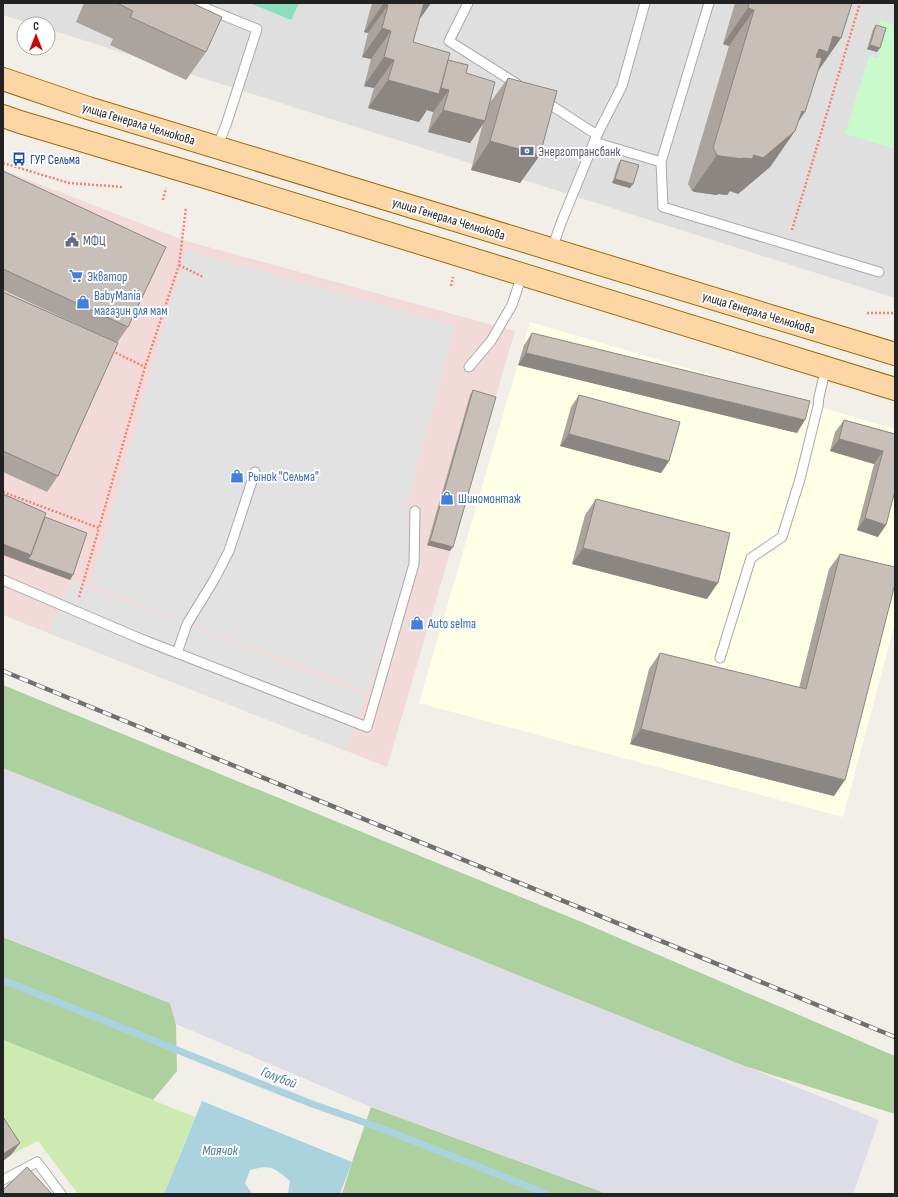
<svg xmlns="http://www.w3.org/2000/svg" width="898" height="1197" viewBox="0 0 898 1197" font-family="'Sofia Sans Condensed',sans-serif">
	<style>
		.residential { fill: #e0dfdf }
		.commercial { fill: #f2dad9 }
		.education { fill: #ffffe5 }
		.grass { fill: #cdebb0 }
		.forest { fill: #add19e }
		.park { fill: #c8facc }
		.pitch { fill: #88e0be }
		.parking { fill: #e2e2e2 }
		.plaza { fill: #dddde8 }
		.water { fill: #aad3df }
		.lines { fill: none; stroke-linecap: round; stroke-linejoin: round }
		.stream { stroke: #aad3df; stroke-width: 7 }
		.lane-casing { stroke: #a9a9a9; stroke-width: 11 }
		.primary-casing { stroke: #a06b00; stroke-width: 24 }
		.path { stroke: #fa8072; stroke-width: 2.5; stroke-dasharray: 2 2; stroke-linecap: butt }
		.lane { stroke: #fff; stroke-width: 9 }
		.primary { stroke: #fcd6a4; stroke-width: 22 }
		.rail-casing { stroke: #707070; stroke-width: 4.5 }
		.rail { stroke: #fff; stroke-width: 3; stroke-dasharray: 9; stroke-linecap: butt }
		.wall { fill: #aba49e }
		.shaded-wall { fill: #8b8681 }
		.building { fill: #c7bfb8; stroke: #8b8681 }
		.labels { text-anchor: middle; stroke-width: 4; stroke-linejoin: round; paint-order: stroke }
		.street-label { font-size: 13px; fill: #222; stroke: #fff }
		.service-label { font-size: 13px; fill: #4e5e75; stroke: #fff; text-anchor: start }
		.transit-label { font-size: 13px; fill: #164399; stroke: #fff; text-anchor: start }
		.shop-label { font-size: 13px; fill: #366cbe; stroke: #fff; text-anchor: start }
		.water-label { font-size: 14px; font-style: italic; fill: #4a7aab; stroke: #fff }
	</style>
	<rect width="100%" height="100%" fill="#f2efe9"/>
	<polygon class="residential" points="3,3 895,3 895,298 48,29 48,24 32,24 3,15"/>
	<polygon class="commercial" points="3,170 186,241 515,331 387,767 3,615"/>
	<polygon class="education" points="530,322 895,429 895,623 843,817 419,703"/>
	<polygon class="grass" points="3,1040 195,1117 164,1194 78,1194 38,1141 11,1155 3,1142"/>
	<g class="forest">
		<polygon points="3,685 584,923 895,1056 895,1114 675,1044 3,769"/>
		<polygon points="3,937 170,1003 176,1024 177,1071 153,1100 3,1040"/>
		<polygon points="371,1107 608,1194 342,1194 352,1162"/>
	</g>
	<polygon class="park" points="880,20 895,25 895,149 845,134 869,56 877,58 886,30 878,27"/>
	<polygon class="pitch" points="250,3 299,3 291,20"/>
	<g class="parking">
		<polygon points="186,250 455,326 408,501 409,564 368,692 91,585"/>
		<polygon points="70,580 187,624 366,695 346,751 49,633"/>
	</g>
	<polygon class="plaza" points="3,768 879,1120 853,1194 608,1194 371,1107 176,1024 170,1003 3,937"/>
	<path class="water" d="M202 1101 352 1162 340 1194H288L290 1181C274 1168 272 1164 250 1170L245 1183 252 1194H164Z"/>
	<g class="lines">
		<polyline class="stream" points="3,980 279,1091 315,1105 386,1130 547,1194"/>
		<g class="lane-casing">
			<g id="lane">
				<polyline points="193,3 257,29 226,125 217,147"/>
				<polyline points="468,3 449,41 517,84"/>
				<polyline points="543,100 597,135"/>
				<polyline points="594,142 661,162 709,3"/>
				<polyline points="661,162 663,207 879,272"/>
				<polyline points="552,249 561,223 597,135 622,86 645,3"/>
				<polyline points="469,367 491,341 512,305 522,275"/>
				<polyline points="3,580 141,639 367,727 414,564 415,511"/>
				<polyline points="177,653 187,624 214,580 229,551 255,472"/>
				<polyline points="720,658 751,558 782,537 800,479 818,406 819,397 826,367"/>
				<polyline points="3,1180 37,1162 61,1194"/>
			</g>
		</g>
		<g class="primary-casing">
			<g id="primary">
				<polyline points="3,79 88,108 895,354"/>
				<polyline points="3,116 20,122 215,180 895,389"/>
			</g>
		</g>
		<g class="path">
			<polyline points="3,163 69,183 123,187"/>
			<polyline points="163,200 166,188"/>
			<polyline points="792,230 860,3"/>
			<polyline points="179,265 203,277"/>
			<polyline points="451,286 453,277"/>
			<polyline points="867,313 895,313"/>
			<polyline points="112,351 145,367"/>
			<polyline points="3,492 99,528 145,367 179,265 186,207"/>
			<polyline points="79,597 99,528"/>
		</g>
		<use href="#lane" class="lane"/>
		<use href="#primary" class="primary"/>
		<g class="rail-casing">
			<polyline id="rail" points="3,671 895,1037"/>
		</g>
		<use href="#rail" class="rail"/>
	</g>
	<g class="wall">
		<polygon points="84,3 192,3 206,52 186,80 110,45 113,39 76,22"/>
		<polygon points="372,3 431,3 419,20 413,42 448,60 466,73 489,104 508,78 540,155 520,183 471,170 483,123 470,143 428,132 433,112 427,110 419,122 368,108 374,88 364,86 371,59 362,57 368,33 364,32"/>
		<polygon points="735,3 852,3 841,38 817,72 795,131 770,167 738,194 730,191 727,195 718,194 717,195 695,192 692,191 688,184 729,46 723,44"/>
		<polygon points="876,25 877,52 867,49 873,29"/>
		<polygon points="621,160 630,188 612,183 618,164"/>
		<polygon points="3,171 128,327 117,343 58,476 47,492 3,472 3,292 115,342 3,290"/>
		<polygon points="532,333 797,433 518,365 524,345"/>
		<polygon points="473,390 450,551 427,545 470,395"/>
		<polygon points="579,395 669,461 661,473 560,446 571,407"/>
		<polygon points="844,420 895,434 878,537 857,530 874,464 830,451 835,432"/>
		<polygon points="596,499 707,599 572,564 585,515"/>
		<polygon points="840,554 834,796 630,744 649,669 660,653 799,688 829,569"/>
	</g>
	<g class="shaded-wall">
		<polygon points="418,3 431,3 419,20"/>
		<polygon points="383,4 388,5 368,33 364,32"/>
		<polygon points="748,8 754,10 729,46 723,44"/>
		<polygon points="382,28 391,31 371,59 362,57"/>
		<polygon points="833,36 841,38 816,74 803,88 819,49"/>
		<polygon points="870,45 880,48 877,52 867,49"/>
		<polygon points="384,57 394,60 374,88 364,86"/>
		<polygon points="388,80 438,87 449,90 433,112 427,110 419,122 368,108"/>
		<polygon points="443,110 485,121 470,143 428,132"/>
		<polygon points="802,111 805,112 788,137 795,131 770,167 738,194 730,191 727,195 718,194 717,195 695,192 692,191 717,155 742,158 754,155"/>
		<polygon points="490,141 540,155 520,183 471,170"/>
		<polygon points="615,179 633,184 630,188 612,183"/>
		<polygon points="526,353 805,420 797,433 518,365"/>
		<polygon points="569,434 669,461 661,473 560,446"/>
		<polygon points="839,439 883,451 874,464 830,451"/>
		<polygon points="865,518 886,525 878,537 857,530"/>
		<polygon points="430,541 453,547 450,551 427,545"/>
		<polygon points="3,544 31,555 73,575 70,580 3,555"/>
		<polygon points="583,548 718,583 707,599 572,564"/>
		<polygon points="641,729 845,780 834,796 630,744"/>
		<polygon points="20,1143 11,1155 3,1161 3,1154"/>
	</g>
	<g class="building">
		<polygon points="117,3 192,3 222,17 206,52 130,17 133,11"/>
		<polygon points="384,3 424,3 413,42 450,53 439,94 388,80 394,60 384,57 391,31 382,28 388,5 383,4"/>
		<polygon points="749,3 852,3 841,38 833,36 828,52 819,49 816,57 822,58 805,112 802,111 795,131 763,158 754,155 752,159 742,158 742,159 720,156 717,155 713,148 754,10 748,8"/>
		<polygon points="876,25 886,28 880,48 870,45"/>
		<polygon points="448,60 468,65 466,73 495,82 485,121 443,110 449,90 441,88"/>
		<polygon points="508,78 557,91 540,155 490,141"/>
		<polygon points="621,160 639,165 633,184 615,179"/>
		<polygon points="3,171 166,247 128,327 3,269"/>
		<polygon points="3,292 118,343 58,476 3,451"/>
		<polygon points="532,333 810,401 805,420 526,353"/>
		<polygon points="473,390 496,397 453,547 430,541"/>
		<polygon points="579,395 680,422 669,461 569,434"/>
		<polygon points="844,420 895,434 895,491 886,525 865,518 883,451 839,439"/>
		<polygon points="3,494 46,513 31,555 3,544"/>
		<polygon points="596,499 730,533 718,583 583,548"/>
		<polygon points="45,517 87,533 73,575 28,559 31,555"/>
		<polygon points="840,554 895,567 895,584 845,780 641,729 660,653 806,689"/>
		<polygon points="3,1117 20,1143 3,1154"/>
		<polygon points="27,1167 52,1194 3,1194 3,1190"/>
	</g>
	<defs>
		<g id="bank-bare" transform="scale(1.08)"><path d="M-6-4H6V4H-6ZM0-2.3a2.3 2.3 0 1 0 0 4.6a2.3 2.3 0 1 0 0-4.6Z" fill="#5c6f8a" stroke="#fff" stroke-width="2.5" paint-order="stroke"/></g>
		<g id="bus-bare" transform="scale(1.08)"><path d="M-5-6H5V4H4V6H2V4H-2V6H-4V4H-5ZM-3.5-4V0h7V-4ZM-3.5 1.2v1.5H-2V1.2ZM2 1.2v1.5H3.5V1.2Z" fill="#1a4fb4" stroke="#fff" stroke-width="2.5" paint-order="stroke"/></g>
		<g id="civic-bare" transform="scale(1.08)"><path d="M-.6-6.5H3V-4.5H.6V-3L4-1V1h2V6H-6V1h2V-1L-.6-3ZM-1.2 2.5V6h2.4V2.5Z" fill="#5c6f8a" stroke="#fff" stroke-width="2.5" paint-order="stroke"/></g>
		<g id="supermarket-bare" transform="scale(1.08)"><path d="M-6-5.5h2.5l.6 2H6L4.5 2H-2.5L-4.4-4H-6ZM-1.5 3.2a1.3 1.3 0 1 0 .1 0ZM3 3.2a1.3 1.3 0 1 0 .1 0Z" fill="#3f7fe0" stroke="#fff" stroke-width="2.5" paint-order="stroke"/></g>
		<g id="shop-bare" transform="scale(1.08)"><path d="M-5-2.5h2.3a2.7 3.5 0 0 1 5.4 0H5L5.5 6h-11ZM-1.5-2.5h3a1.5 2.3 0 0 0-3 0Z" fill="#3f7fe0" stroke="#fff" stroke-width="2.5" paint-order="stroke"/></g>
	</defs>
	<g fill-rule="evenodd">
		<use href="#bank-bare" x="527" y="151"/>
		<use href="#bus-bare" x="19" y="159"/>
		<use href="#civic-bare" x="72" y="240"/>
		<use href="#supermarket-bare" x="76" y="276"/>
		<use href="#shop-bare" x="83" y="302"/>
		<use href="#shop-bare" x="237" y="476"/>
		<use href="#shop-bare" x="447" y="498"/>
		<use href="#shop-bare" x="417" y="623"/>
	</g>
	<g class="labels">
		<g class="street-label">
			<text transform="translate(139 123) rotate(17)" y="5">улица Генерала Челнокова</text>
			<text transform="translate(449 218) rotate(17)" y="5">улица Генерала Челнокова</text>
			<text transform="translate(759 312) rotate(17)" y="5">улица Генерала Челнокова</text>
		</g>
		<g class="service-label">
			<text x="538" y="156">Энерготрансбанк</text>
			<text x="83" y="245">МФЦ</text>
		</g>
		<g class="transit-label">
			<text x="30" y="164">ГУР Сельма</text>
		</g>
		<g class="shop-label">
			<text x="87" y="281">Экватор</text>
			<text x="94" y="300">BabyMаnia<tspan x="94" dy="15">магазин для мам</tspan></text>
			<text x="248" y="481">Рынок "Сельма"</text>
			<text x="458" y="503">Шиномонтаж</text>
			<text x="428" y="628">Auto selma</text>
		</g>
		<g class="water-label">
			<text transform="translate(279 1077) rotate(21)" y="5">Голубой</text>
			<text x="220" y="1155">Маячок</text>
		</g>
	</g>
	<rect width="898" height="1197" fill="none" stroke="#222222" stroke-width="8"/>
	<g transform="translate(36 36)"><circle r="19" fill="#ffffff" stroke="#a7a7a7"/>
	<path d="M0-3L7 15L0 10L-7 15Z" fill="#d40000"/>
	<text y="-6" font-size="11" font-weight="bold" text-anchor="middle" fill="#222222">С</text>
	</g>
</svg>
